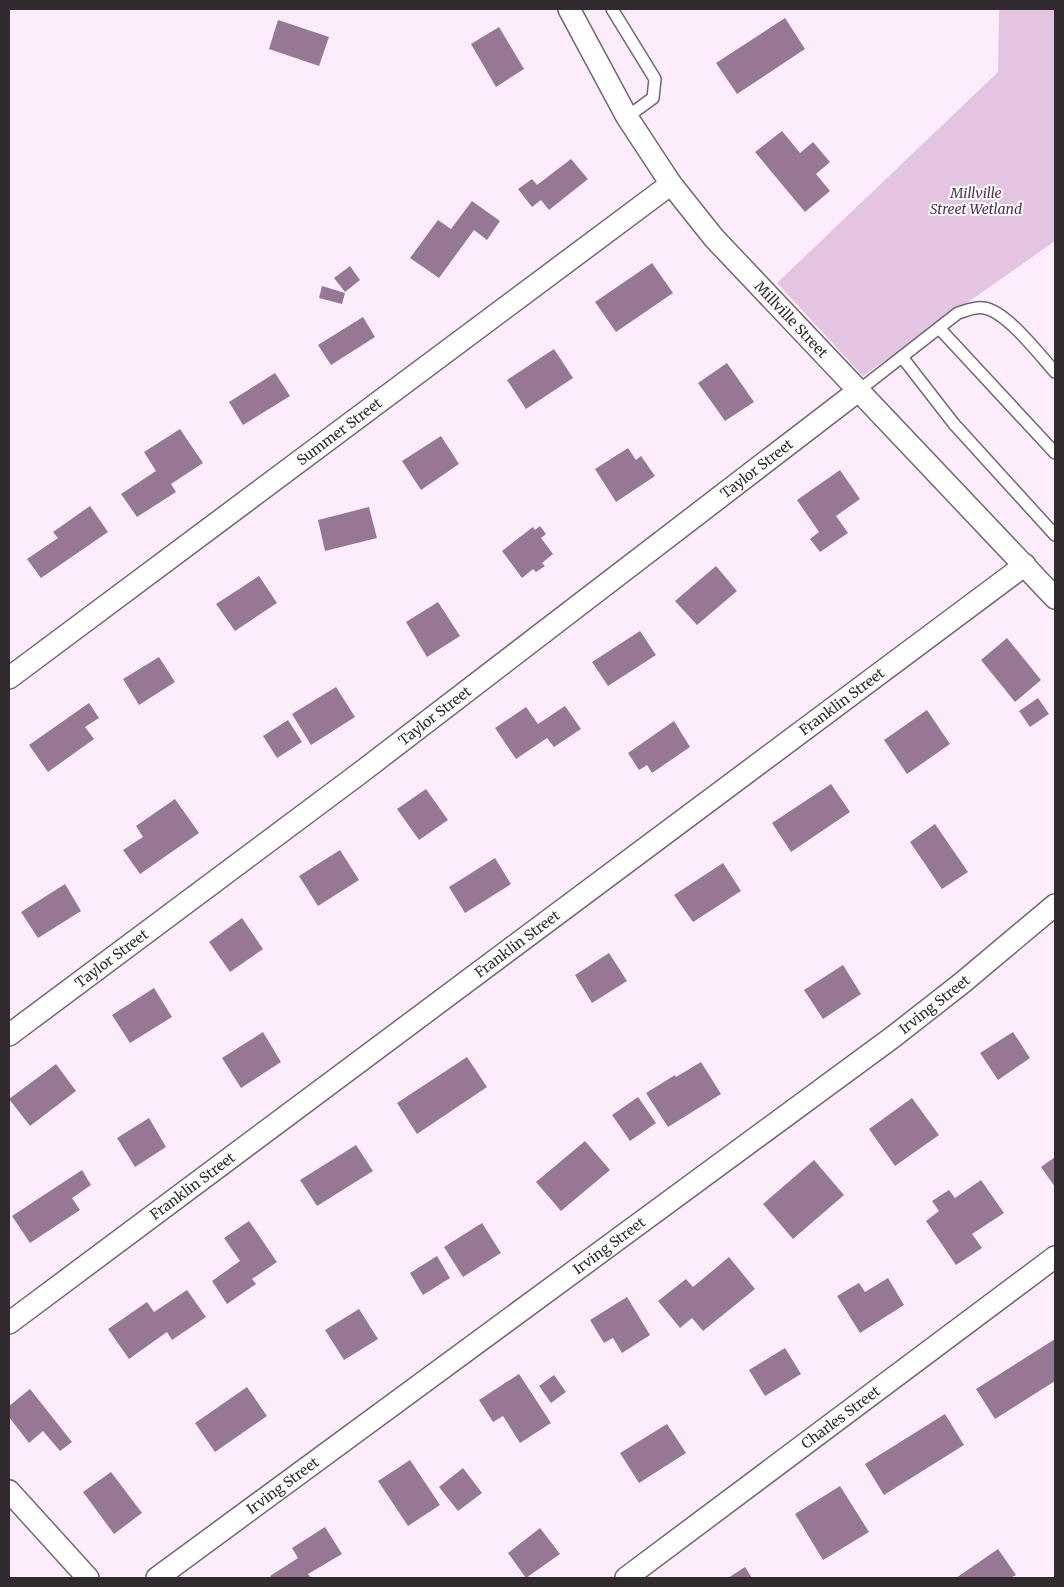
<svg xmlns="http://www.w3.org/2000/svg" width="1064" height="1587" viewBox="0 0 1064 1587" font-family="Merriweather,serif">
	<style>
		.green { fill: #e3c5e2 }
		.building { fill: #967895 }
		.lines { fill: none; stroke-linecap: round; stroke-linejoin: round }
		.lane-casing { stroke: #736672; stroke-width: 14 }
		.street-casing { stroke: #736672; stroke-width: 24 }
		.lane { stroke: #fff; stroke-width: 11 }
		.street { stroke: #fff; stroke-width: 21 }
		.labels { text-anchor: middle; stroke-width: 4; stroke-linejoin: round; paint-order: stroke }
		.park-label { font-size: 14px; font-style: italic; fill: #572d57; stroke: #fff }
		.street-label { font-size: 14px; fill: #312b30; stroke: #fff }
	</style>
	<rect width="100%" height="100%" fill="#fdedfc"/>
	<polygon class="green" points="999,9 1055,9 1055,241 863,376 777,283 998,72"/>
	<g class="building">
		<polygon points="785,18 805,49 737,94 716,63"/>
		<polygon points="278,20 329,37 319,66 269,49"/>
		<polygon points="499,27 524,69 496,87 471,44"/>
		<polygon points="782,131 800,153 813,142 830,162 816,174 830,191 805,212 755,152"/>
		<polygon points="571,159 588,179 549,210 541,200 532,207 518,189 532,179 537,185"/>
		<polygon points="472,201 500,221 487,240 474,230 439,278 410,258 438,220 451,229"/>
		<polygon points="652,263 673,293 616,332 595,302"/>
		<polygon points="350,266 360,280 345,292 334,278"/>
		<polygon points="322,286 345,293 342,304 319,298"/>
		<polygon points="363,317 375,337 331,365 318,345"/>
		<polygon points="554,349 573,378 526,409 507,380"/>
		<polygon points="727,363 754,402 725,421 698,383"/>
		<polygon points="275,373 290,396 243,425 229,402"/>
		<polygon points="180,429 203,463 171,484 176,492 137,517 121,494 156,471 144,452"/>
		<polygon points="441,436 459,464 421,490 402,461"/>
		<polygon points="628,448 636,460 641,456 655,476 616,502 595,469"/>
		<polygon points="840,470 860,499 836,516 848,533 820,552 810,539 819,532 797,500"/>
		<polygon points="90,506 108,532 41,578 27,559 58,538 53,532"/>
		<polygon points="369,507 377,538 325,551 318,520"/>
		<polygon points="540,526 546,534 541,538 553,554 542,563 545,566 536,572 533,569 522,578 502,551 533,527 535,530"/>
		<polygon points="716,566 737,591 697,625 675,601"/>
		<polygon points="259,576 277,603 235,631 216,604"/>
		<polygon points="438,602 460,636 427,657 406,622"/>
		<polygon points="640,631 656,655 608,686 592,662"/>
		<polygon points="1007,638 1041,680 1015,702 981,660"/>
		<polygon points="159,657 175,682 139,705 123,679"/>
		<polygon points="336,687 355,717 311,745 292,714"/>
		<polygon points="1038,698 1049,714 1030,727 1019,711"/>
		<polygon points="89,703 99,718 85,727 94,739 48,772 29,745"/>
		<polygon points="565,706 581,729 554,747 547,738 516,759 495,728 526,707 538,724"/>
		<polygon points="927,710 950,744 907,774 884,740"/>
		<polygon points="288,720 302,742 277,758 263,736"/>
		<polygon points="674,721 690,747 652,773 647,765 639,770 628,753"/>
		<polygon points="831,784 850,812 791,852 772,823"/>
		<polygon points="426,789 448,820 419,840 397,809"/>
		<polygon points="175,799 199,833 140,874 123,850 143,837 136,826"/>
		<polygon points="935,824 968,872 942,889 910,842"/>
		<polygon points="340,850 359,880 318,906 299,876"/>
		<polygon points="495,858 511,884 465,913 449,887"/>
		<polygon points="723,863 741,891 693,922 674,895"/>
		<polygon points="65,884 81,911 38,938 21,912"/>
		<polygon points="242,918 263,949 230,972 209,942"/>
		<polygon points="609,953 627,981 592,1003 575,975"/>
		<polygon points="843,965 861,994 823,1019 804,990"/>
		<polygon points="154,988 172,1017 130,1043 112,1015"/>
		<polygon points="263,1032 281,1062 241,1088 222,1058"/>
		<polygon points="1013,1032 1030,1058 998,1080 980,1053"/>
		<polygon points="467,1057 487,1087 417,1134 397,1103"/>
		<polygon points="701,1062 721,1094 668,1127 646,1093 675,1075 676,1077"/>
		<polygon points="56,1064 76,1091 30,1126 9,1099"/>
		<polygon points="638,1097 656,1123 630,1141 612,1115"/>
		<polygon points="912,1098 939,1135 895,1166 869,1129"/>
		<polygon points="149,1118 166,1147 135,1167 117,1138"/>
		<polygon points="585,1141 610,1170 561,1211 536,1182"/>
		<polygon points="356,1145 373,1171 317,1206 300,1180"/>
		<polygon points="1055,1157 1055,1187 1041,1167"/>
		<polygon points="814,1160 844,1195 793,1239 763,1204"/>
		<polygon points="82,1170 91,1185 72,1198 80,1210 30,1243 12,1216"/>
		<polygon points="981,1180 1004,1213 972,1234 982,1248 956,1265 926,1221 939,1211 932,1201 949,1190 955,1198"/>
		<polygon points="249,1221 277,1262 252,1279 256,1284 227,1304 212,1281 240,1261 224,1238"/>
		<polygon points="482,1223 501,1253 463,1277 444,1247"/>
		<polygon points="437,1256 450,1278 423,1295 410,1273"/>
		<polygon points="729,1257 755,1289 703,1331 692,1318 680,1328 658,1301 686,1279 693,1287"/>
		<polygon points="888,1278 904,1305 860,1333 837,1296 859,1283 865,1292"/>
		<polygon points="187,1290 206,1317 172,1340 167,1332 129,1359 108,1329 147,1302 154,1312"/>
		<polygon points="627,1297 650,1335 622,1353 613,1338 604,1343 590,1320"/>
		<polygon points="359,1309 378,1339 344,1360 325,1330"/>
		<polygon points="1055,1339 1055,1381 995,1419 976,1389"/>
		<polygon points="785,1348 801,1374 765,1396 749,1370"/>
		<polygon points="519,1374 551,1423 520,1443 503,1416 493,1422 479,1400"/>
		<polygon points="554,1375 566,1392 551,1403 539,1386"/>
		<polygon points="247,1387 267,1416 215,1452 195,1423"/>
		<polygon points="30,1389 72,1442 60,1451 43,1431 29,1443 9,1417 9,1406"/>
		<polygon points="945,1414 964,1445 884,1495 865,1464"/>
		<polygon points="667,1424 686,1453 639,1483 620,1453"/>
		<polygon points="410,1460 440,1505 408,1526 378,1481"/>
		<polygon points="463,1468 482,1493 458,1511 439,1487"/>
		<polygon points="111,1472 142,1513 114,1534 83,1492"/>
		<polygon points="840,1486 869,1532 823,1560 795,1514"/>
		<polygon points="325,1527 342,1554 308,1574 311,1578 272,1578 270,1576 298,1558 292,1548"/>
		<polygon points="540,1528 560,1554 526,1578 508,1553"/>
		<polygon points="998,1549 1016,1575 1010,1578 956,1578"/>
		<polygon points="745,1567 752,1578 728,1578"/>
	</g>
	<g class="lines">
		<g class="lane-casing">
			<g id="lane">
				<polyline points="612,9 655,79 653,98 627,117"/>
				<polyline points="939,328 1055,453"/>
				<polyline points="902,357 954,424 1055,535"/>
				<path d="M858 391 958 313C966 311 975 306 984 308 1006 311 1039 354 1055 372"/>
			</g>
		</g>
		<g class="street-casing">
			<g id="street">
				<path id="s1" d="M569 9 627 117 671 184 714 238 1055 598"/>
				<path id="s2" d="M9 678 671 184"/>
				<path id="s3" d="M9 1035 360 773 858 391"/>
				<path id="s4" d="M9 1323 1025 565"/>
				<polyline points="9,1491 88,1578"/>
				<path id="s5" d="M157 1578 893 1037 962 983 1055 905"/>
				<path id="s6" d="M626 1578 1055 1257"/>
			</g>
		</g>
		<use href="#lane" class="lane"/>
		<use href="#street" class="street"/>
	</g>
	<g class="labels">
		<g class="park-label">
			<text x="976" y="198">Millville<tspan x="976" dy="16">Street Wetland</tspan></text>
		</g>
		<g class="street-label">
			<text dy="5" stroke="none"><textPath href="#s1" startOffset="384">Millville Street</textPath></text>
			<text dy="5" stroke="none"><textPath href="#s2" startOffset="412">Summer Street</textPath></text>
			<text dy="5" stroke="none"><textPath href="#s3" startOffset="938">Taylor Street</textPath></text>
			<text dy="5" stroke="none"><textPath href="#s4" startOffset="1039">Franklin Street</textPath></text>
			<text dy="5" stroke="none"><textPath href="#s3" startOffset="532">Taylor Street</textPath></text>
			<text dy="5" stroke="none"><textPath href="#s4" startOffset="634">Franklin Street</textPath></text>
			<text dy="5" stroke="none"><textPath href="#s3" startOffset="128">Taylor Street</textPath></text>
			<text dy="5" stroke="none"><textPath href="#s5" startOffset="966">Irving Street</textPath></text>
			<text dy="5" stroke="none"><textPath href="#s4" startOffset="229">Franklin Street</textPath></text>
			<text dy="5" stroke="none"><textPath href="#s5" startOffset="561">Irving Street</textPath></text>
			<text dy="5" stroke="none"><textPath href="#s6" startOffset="268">Charles Street</textPath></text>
			<text dy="5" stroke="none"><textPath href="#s5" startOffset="156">Irving Street</textPath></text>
		</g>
	</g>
	<rect width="1064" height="1587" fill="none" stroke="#312b30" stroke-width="20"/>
</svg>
